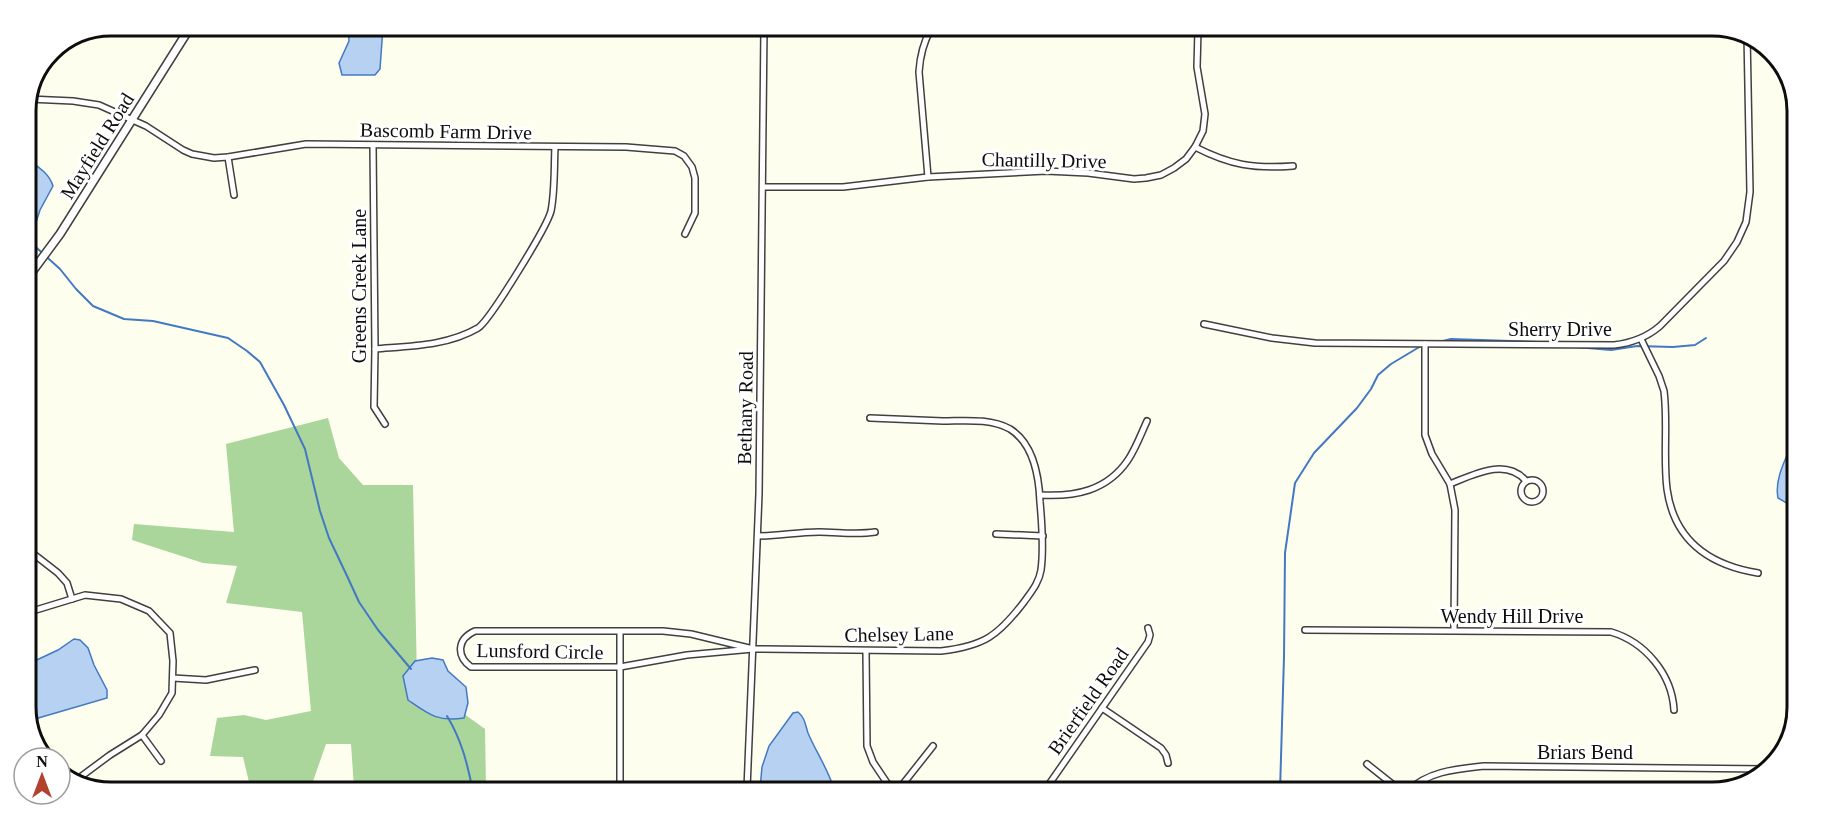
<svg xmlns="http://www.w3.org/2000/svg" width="1823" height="818" viewBox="0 0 1823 818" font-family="'Times New Roman',serif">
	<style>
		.forest { fill: #aad59b }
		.water { fill: #b6d1f2; stroke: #4379c3; stroke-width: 1.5 }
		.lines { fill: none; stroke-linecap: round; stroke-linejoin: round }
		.stream { stroke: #4379c3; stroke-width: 2 }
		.minor-casing { stroke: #404040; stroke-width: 8 }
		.tertiary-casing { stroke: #404040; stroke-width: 10 }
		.minor { stroke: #fff; stroke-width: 5 }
		.tertiary { stroke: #fff; stroke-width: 7 }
		.labels { text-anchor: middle; stroke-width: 6; stroke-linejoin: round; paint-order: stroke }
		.street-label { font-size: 20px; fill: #0d0d0d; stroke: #fff }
		.rim { fill: none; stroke: #0d0d0d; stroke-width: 3 }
	</style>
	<rect width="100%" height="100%" fill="#fefeee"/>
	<polygon class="forest" points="328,418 339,458 363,485 413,485 417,680 485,729 486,788 354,787 351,744 326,744 311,787 286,787 249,782 243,757 210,756 217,718 244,715 266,720 311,711 302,612 226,603 237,566 203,563 132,540 134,524 234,532 226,444"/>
	<g class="water">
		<polygon points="348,26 383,27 380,69 375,75 342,75 339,63 349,41"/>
		<path d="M26 158C37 166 49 173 53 186L40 210 33 232 26 243Z"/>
		<path d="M1794 439 1793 507 1778 498C1774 478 1787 457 1794 439Z"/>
		<polygon points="74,639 80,640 88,648 94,665 107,690 107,698 28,721 26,713 26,665 58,650"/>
		<path d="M432 658 443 660 448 671 466 687 468 703 464 718C437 722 428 714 408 700L403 676 415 661Z"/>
		<path d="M798 712C805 718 805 724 808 733 816 752 828 769 834 789H760L762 767 769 746 793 713Z"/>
	</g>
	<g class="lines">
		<g class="stream">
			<polyline points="28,240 60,269 76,289 93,306 124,319 153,321 228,338 247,351 260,362 284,405 305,449 320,511 329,538 348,578 359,602 378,630 411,669"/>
			<polyline points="1439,342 1451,339 1538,342"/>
			<polyline points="1576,347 1611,350 1637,346 1673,347 1695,345 1706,338"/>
			<path d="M447 716C461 739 467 762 472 787"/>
			<polyline points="1280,791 1284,657 1285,553 1295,483 1314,453 1357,408 1371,389 1378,375 1391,364 1421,346"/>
		</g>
		<g class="minor-casing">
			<g id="minor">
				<polyline points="415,27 422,30 764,32"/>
				<polyline points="29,99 73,101 99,105 146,126 183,150 192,154 214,158 228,157 306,144 626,147 675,151 684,156 692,167 695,178 695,213 685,234"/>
				<polyline points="373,145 375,349 374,407 385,424"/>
				<path d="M1195 147C1230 165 1254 169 1293 166"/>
				<polyline points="228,157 234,195"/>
				<path d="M928 177 919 72C920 56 923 43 931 29"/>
				<polyline points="763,187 843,187 928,177 1046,171 1088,173 1134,179 1146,178 1161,175 1174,168 1186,159 1195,147 1203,131 1205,114 1197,67 1198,30"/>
				<path d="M1204 324 1272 338 1315 343 1614 345C1632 343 1646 338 1660 326L1724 261 1737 242 1746 222 1750 192 1747 34"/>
				<path d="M1641 339 1659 376 1664 391C1668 423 1663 456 1667 489 1674 540 1709 565 1758 573"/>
				<polyline points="1425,344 1425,435 1432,454 1450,484 1455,510 1454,630"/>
				<path d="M375 349C410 346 447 346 478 328 490 320 547 227 551 211 555 191 554 168 555 147"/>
				<circle cx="1532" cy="491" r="11"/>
				<path d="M1450 484C1473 475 1506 457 1526 481"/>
				<path d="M1040 495C1075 497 1107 491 1128 460 1136 448 1141 434 1147 421"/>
				<polyline points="996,534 1043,536"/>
				<path d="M758 536C778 536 798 532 819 532 838 532 856 535 875 532"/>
				<polyline points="26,539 31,552 58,573 67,583 72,599"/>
				<polyline points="26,613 85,595 121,599 149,611 170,633 173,661 172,693 159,715 142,735 110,755 79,778 75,784"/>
				<path d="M1305 630 1611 632C1645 642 1672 674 1674 710"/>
				<polyline points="620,632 620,788"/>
				<path d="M753 649 691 634 663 631H475C457 639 456 656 471 667H620L687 655 753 649 941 651C984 646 998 636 1024 602 1031 592 1039 583 1041 570 1044 548 1042 524 1040 502 1039 476 1034 444 1010 429 990 418 964 421 943 421 918 420 894 419 870 418"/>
				<polyline points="866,651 867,746 873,762 887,783 894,789"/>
				<polyline points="173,678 206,680 255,670"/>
				<polyline points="1102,708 1161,748 1166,755 1168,763"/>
				<polyline points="142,735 161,761"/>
				<polyline points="1367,764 1401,791"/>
				<polyline points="747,789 759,494 764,28"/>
				<polyline points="899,789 933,746"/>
				<polyline points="1045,790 1148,642 1150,635 1148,628"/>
				<path d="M1408 791C1428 771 1457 769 1484 766L1767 769"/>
			</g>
		</g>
		<g class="tertiary-casing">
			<polyline id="tertiary" points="26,280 60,234 191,26"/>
		</g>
		<use href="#minor" class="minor"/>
		<use href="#tertiary" class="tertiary"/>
	</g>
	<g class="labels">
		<g class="street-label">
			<text transform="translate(446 131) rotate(1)" y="7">Bascomb Farm Drive</text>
			<text transform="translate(97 146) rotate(-58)" y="7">Mayfield Road</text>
			<text transform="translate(1044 160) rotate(1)" y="7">Chantilly Drive</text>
			<text transform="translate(359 286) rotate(-90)" y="7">Greens Creek Lane</text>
			<text x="1560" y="336">Sherry Drive</text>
			<text transform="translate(745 408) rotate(-89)" y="7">Bethany Road</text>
			<text x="1512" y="623">Wendy Hill Drive</text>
			<text transform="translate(899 634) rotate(-1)" y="7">Chelsey Lane</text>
			<text transform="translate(540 651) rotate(1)" y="7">Lunsford Circle</text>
			<text transform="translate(1088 701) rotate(-55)" y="7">Brierfield Road</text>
			<text x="1585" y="759">Briars Bend</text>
		</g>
	</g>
	<path d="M0 0H1823V818H0ZM111 36H1712A75 75 0 0 1 1787 111V707A75 75 0 0 1 1712 782H111A75 75 0 0 1 36 707V111A75 75 0 0 1 111 36Z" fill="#fff" fill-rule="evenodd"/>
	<path class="rim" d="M111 36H1712A75 75 0 0 1 1787 111V707A75 75 0 0 1 1712 782H111A75 75 0 0 1 36 707V111A75 75 0 0 1 111 36Z"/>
	<g transform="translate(42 776)"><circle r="28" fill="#ffffff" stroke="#9e9e9e" stroke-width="1.5"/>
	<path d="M0-4.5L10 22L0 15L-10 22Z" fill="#b3412f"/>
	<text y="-9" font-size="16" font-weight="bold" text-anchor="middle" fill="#0d0d0d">N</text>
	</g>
</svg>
